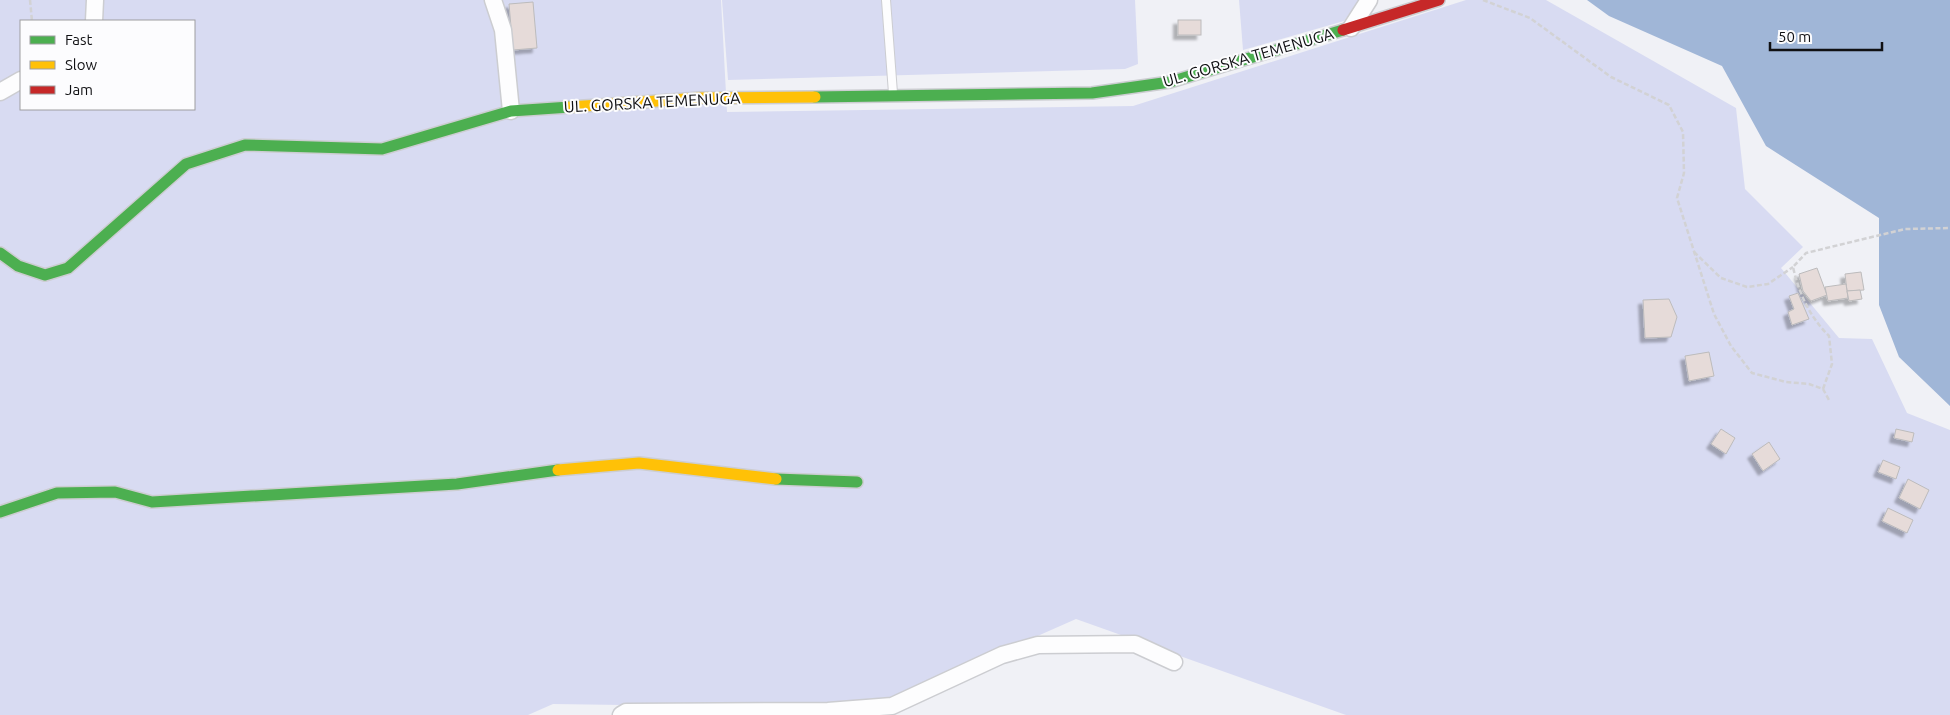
<svg xmlns="http://www.w3.org/2000/svg" width="1950" height="715" viewBox="0 0 1950 715" font-family="Ubuntu,sans-serif">
	<style>
		.green { fill: #d8dbf2; fill-rule: evenodd }
		.water { fill: #a0b6d7 }
		.building { fill: #e6dbd9; stroke: #bcbbbc; filter: url(#shadow) }
		.lines { fill: none; stroke-linecap: round; stroke-linejoin: round }
		.lane-casing { stroke: #cccdd1; stroke-width: 10 }
		.street-casing { stroke: #cccdd1; stroke-width: 19 }
		.fast-casing { stroke: #cccdd1; stroke-width: 14 }
		.slow-casing { stroke: #cccdd1; stroke-width: 14 }
		.jam-casing { stroke: #cccdd1; stroke-width: 14 }
		.path { stroke: #d2d2d4; stroke-width: 2.5; stroke-dasharray: 5 2.5; stroke-linecap: butt }
		.lane { stroke: #fdfdfe; stroke-width: 8 }
		.street { stroke: #fdfdfe; stroke-width: 16 }
		.fast { stroke: #4caf50; stroke-width: 11 }
		.slow { stroke: #ffc107; stroke-width: 11 }
		.jam { stroke: #c62828; stroke-width: 11 }
		.labels { text-anchor: middle; stroke-width: 4; stroke-linejoin: round; paint-order: stroke }
		.street-label { font-size: 16px; fill: #101013; stroke: #fcfcfe }
	</style>
	<defs>
		<filter id="shadow"><feDropShadow dx="-4.5" dy="4.5" stdDeviation="1" flood-color="#0004"/></filter>
	</defs>
	<rect width="100%" height="100%" fill="#f0f1f6"/>
	<g class="green">
		<path d="M0 0H721L727 112 1133 106 1466 0H1546L1736 108 1745 189 1803 247 1781 268 1839 338 1872 339 1907 413 1950 430V715H1346L1076 619 888 702 763 707 553 704 528 715H0ZM21 21H194V109H21Z"/>
		<polygon points="722,0 1135,0 1138,64 1125,69 728,80"/>
		<polygon points="1239,0 1359,0 1344,21 1243,50"/>
	</g>
	<polygon class="water" points="1587,0 1950,0 1950,406 1899,357 1879,305 1879,218 1766,146 1722,66 1609,16"/>
	<g class="building">
		<polygon points="533,2 537,48 513,50 509,4"/>
		<rect x="1178" y="20" width="23" height="15"/>
		<polygon points="1817,268 1827,295 1811,301 1803,291 1799,274"/>
		<polygon points="1861,272 1864,290 1847,291 1845,274"/>
		<polygon points="1846,284 1848,298 1828,301 1825,287"/>
		<polygon points="1860,290 1862,299 1849,301 1847,291"/>
		<polygon points="1798,293 1809,319 1792,325 1788,312 1794,309 1789,296"/>
		<polygon points="1669,299 1677,317 1671,337 1645,338 1643,300"/>
		<polygon points="1709,352 1714,376 1689,381 1685,356"/>
		<polygon points="1721,429 1735,438 1726,454 1711,444"/>
		<polygon points="1896,429 1914,433 1912,442 1894,438"/>
		<polygon points="1769,442 1780,459 1763,471 1752,454"/>
		<polygon points="1883,460 1900,467 1896,479 1878,472"/>
		<polygon points="1908,479 1929,490 1920,509 1899,498"/>
		<polygon points="1888,508 1913,520 1907,533 1882,521"/>
	</g>
	<g class="lines">
		<g class="lane-casing">
			<polyline id="lane" points="886,0 893,93"/>
		</g>
		<g class="street-casing">
			<g id="street">
				<polyline points="493,0 503,30 511,111"/>
				<polyline points="94,21 95,0"/>
				<polyline points="1351,28 1369,0"/>
				<polyline points="0,92 21,80"/>
				<polyline points="621,715 626,712 828,711 892,706 1002,655 1038,645 1135,644 1174,662"/>
			</g>
		</g>
		<g class="fast-casing">
			<g id="fast">
				<polyline points="815,97 1092,93 1170,82 1343,30"/>
				<polyline points="0,253 18,266 45,275 68,268 186,164 245,145 382,149 511,111 570,107"/>
				<polyline points="776,479 857,482"/>
				<polyline points="0,512 57,493 115,492 152,502 457,484 558,470"/>
			</g>
		</g>
		<g class="slow-casing">
			<g id="slow">
				<polyline points="570,107 700,98 815,97"/>
				<polyline points="558,470 639,463 776,479"/>
			</g>
		</g>
		<g class="jam-casing">
			<polyline id="jam" points="1343,30 1439,0"/>
		</g>
		<g class="path">
			<polyline points="30,0 32,21"/>
			<polyline points="1483,0 1530,18 1611,77 1669,105 1683,132 1684,173 1677,198 1714,314 1731,346 1752,373 1786,382 1809,384 1823,389 1829,400"/>
			<polyline points="1694,252 1721,278 1747,287 1768,284 1793,267"/>
			<path d="M1823 389 1832 364 1829 336C1810 317 1799 294 1793 267L1806 253 1905 229 1950 228"/>
		</g>
		<use href="#lane" class="lane"/>
		<use href="#street" class="street"/>
		<use href="#fast" class="fast"/>
		<use href="#slow" class="slow"/>
		<use href="#jam" class="jam"/>
	</g>
	<g class="labels">
		<g class="street-label">
			<text transform="translate(1248 57) rotate(-16)" y="6">UL. GORSKA TEMENUGA</text>
			<text transform="translate(652 102) rotate(-3)" y="6">UL. GORSKA TEMENUGA</text>
		</g>
	</g>
	<rect x="20" y="20" width="175" height="90" fill="#fcfcfe" stroke="#9e9ea0"/>
	<rect x="30" y="36" width="25" height="8" fill="#4caf50" stroke="#9e9ea0"/>
	<text x="65" y="45" font-size="15" fill="#101013">Fast</text>
	<rect x="30" y="61" width="25" height="8" fill="#ffc107" stroke="#9e9ea0"/>
	<text x="65" y="70" font-size="15" fill="#101013">Slow</text>
	<rect x="30" y="86" width="25" height="8" fill="#c62828" stroke="#9e9ea0"/>
	<text x="65" y="95" font-size="15" fill="#101013">Jam</text>
	<path d="M1770 42v8h112v-8" fill="none" stroke="#101013" stroke-width="2.5"/>
	<text x="1778" y="42" font-size="15" fill="#101013" stroke="#fcfcfe" stroke-width="4" paint-order="stroke">50 m</text>
</svg>
